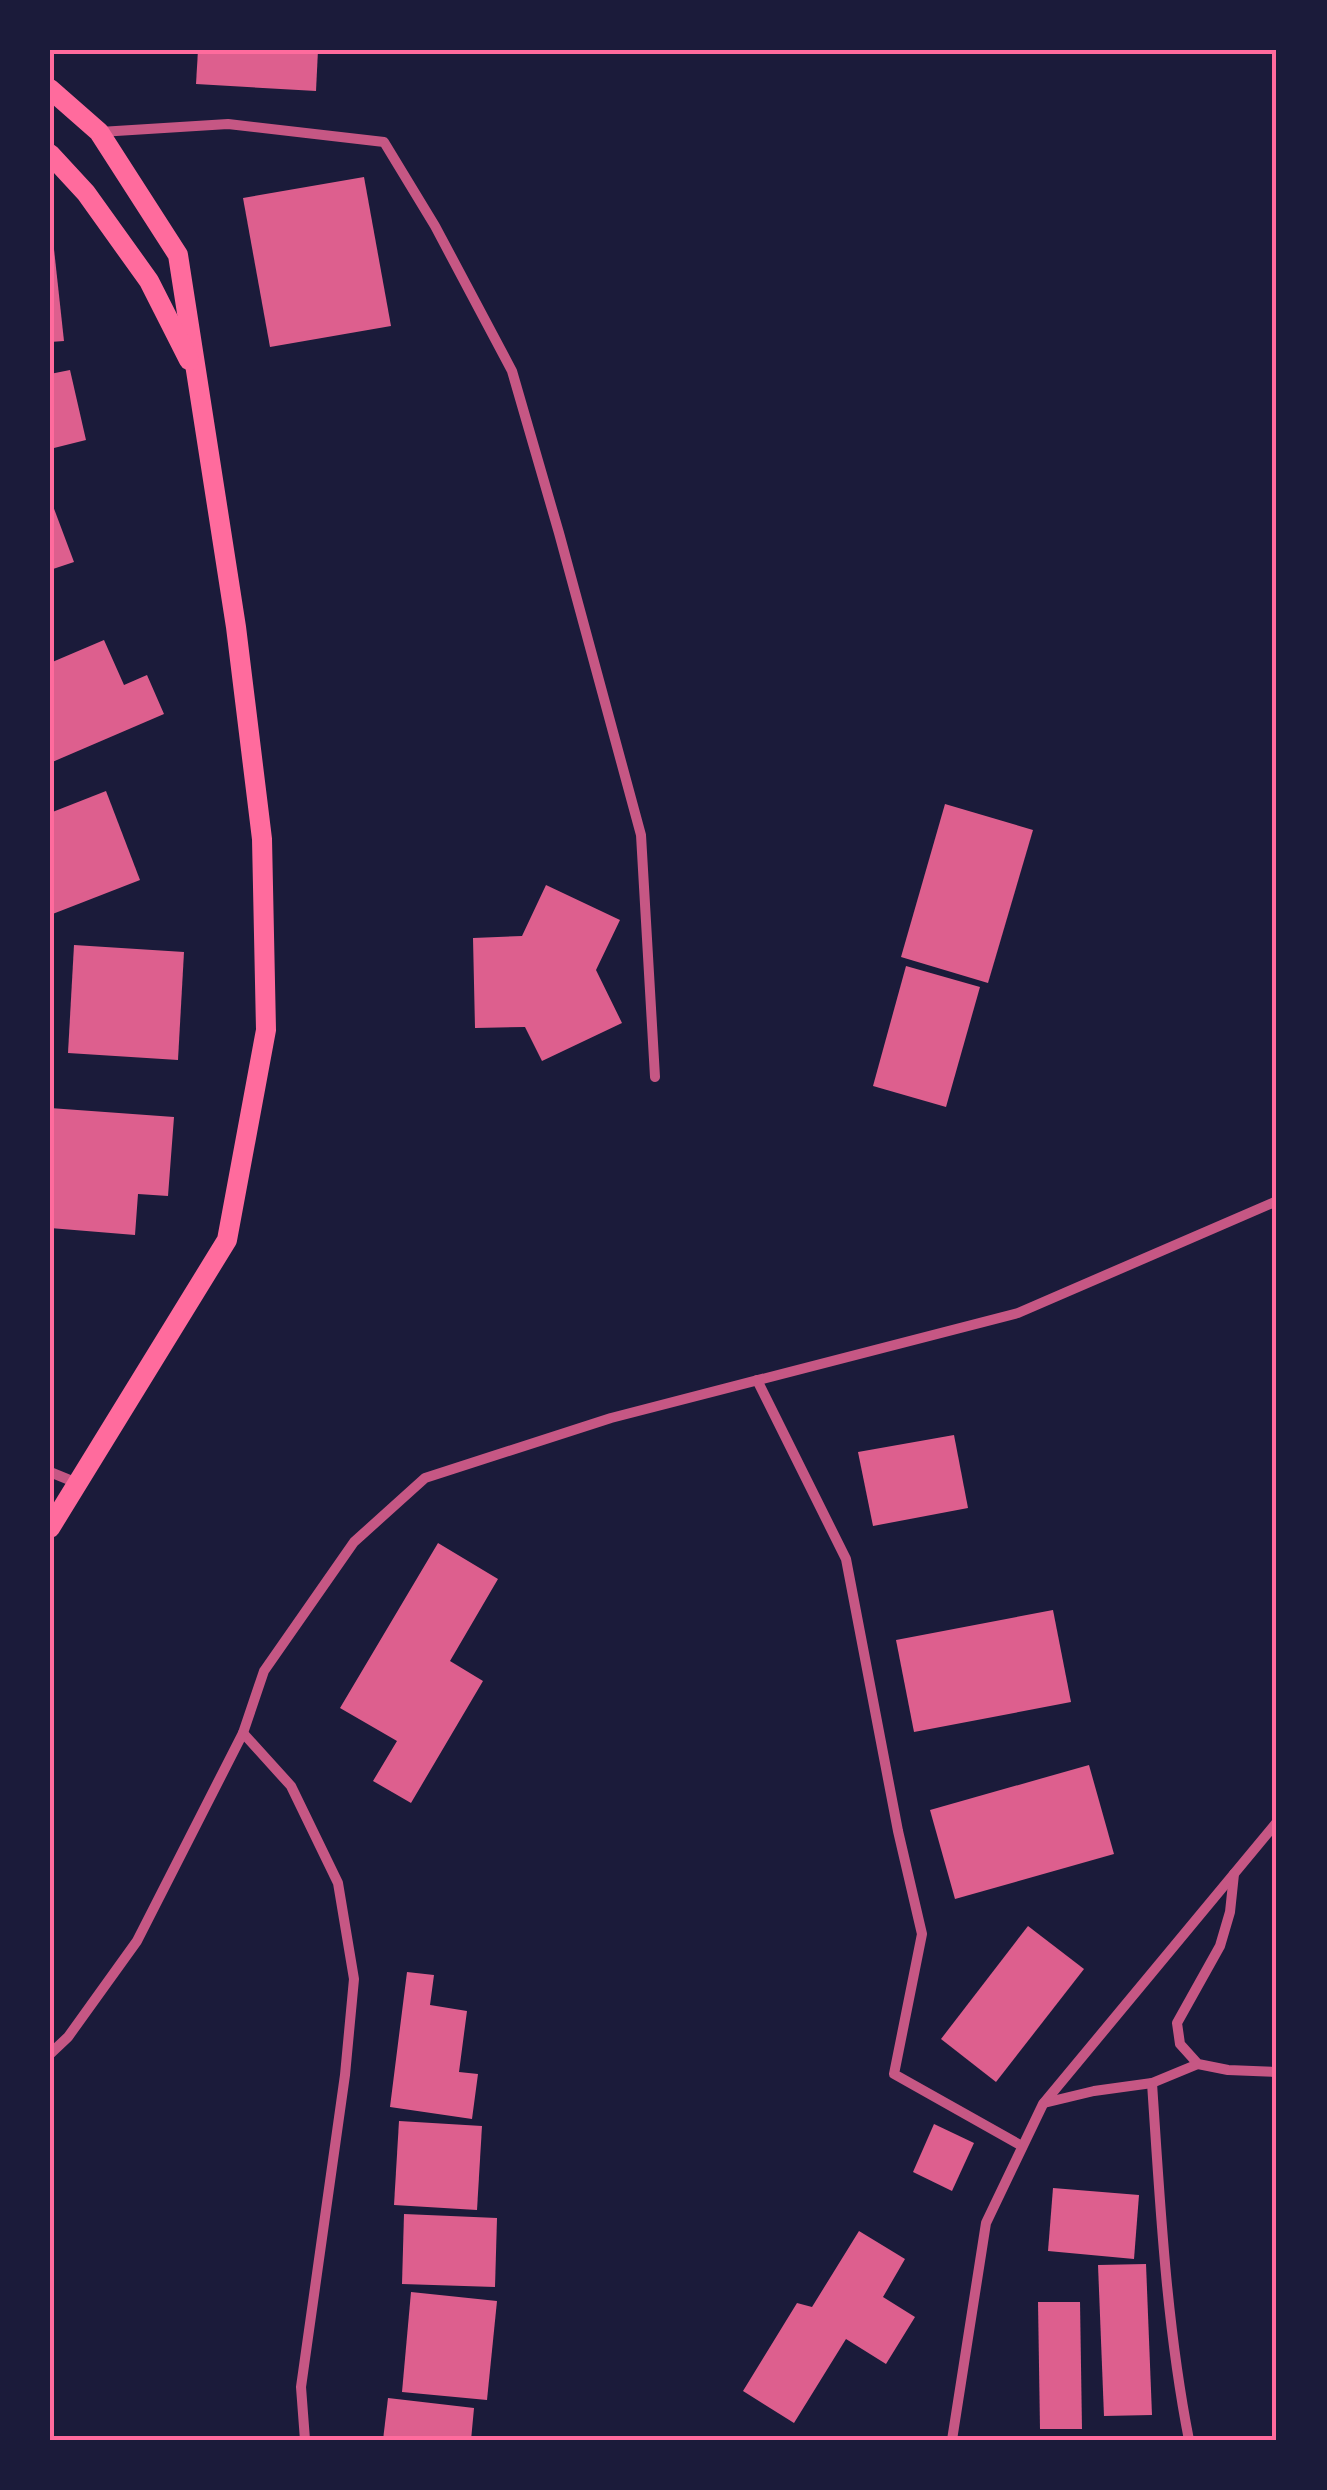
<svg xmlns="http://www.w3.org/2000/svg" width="1327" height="2490" viewBox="0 0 1327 2490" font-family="'Times New Roman',serif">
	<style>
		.building { fill: #dd5f8e }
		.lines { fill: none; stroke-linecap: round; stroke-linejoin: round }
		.minor { stroke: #c65784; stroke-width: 10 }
		.secondary { stroke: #ff6b9d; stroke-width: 20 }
		.neatline { fill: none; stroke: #ff6b9d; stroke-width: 4 }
	</style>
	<rect width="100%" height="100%" fill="#1b1b3a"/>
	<g class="building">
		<polygon points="198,50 318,50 316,91 196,84"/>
		<polygon points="364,177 391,326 270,347 243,198"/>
		<polygon points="50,240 53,240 64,341 50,342"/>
		<polygon points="70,370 86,440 50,449 50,374"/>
		<polygon points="53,506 74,562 50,570 50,507"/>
		<polygon points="104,640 124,685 147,675 164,714 50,763 50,663"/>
		<polygon points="106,791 140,880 50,915 50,813"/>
		<polygon points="945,804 1033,830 988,983 901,957"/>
		<polygon points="546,885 620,920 596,970 622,1023 542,1061 525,1027 475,1028 473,938 522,936"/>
		<polygon points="74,945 184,952 178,1060 68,1053"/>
		<polygon points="906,966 980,987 946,1107 873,1086"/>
		<polygon points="50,1108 174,1117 168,1196 138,1194 135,1235 50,1228"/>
		<polygon points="954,1435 968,1508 873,1526 858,1452"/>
		<polygon points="438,1543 498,1579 450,1661 483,1681 411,1803 373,1781 397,1741 340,1708"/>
		<polygon points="1053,1610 1071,1702 914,1732 896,1640"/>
		<polygon points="1089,1765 1114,1854 955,1899 930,1810"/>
		<polygon points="1028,1926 1084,1969 996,2082 941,2039"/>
		<polygon points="407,1972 434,1975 430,2005 467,2011 459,2072 478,2074 472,2119 390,2107"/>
		<polygon points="399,2121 482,2126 477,2210 394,2205"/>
		<polygon points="934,2124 974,2143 952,2191 913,2172"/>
		<polygon points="1053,2188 1139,2195 1134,2259 1048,2251"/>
		<polygon points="404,2214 497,2218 495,2287 402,2284"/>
		<polygon points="859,2231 905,2259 883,2297 915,2317 886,2364 846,2339 794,2423 743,2391 797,2303 812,2307"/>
		<polygon points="1146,2264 1152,2415 1104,2416 1098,2265"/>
		<polygon points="411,2292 497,2301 487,2400 402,2392"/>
		<polygon points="1038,2302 1080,2302 1082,2429 1040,2429"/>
		<polygon points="388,2398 474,2408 471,2440 383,2440"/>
	</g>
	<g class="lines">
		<g class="minor">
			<polyline points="100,132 228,124 384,142 435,226 512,371 559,533 641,835 655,1077"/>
			<polyline points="757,1380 846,1559 898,1831 922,1934 894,2074 1022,2146"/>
			<polyline points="50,1472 77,1483"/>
			<polyline points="243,1733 291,1786 338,1883 354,1979 345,2075 301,2387 305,2440"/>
			<polyline points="1234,1874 1230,1912 1220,1946 1177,2023 1180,2044 1198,2064 1228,2070 1277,2072"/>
			<polyline points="50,2054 68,2037 137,1941 243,1733 264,1671 354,1542 425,1478 611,1418 1018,1313 1277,1201"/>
			<path d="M1152 2083C1160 2202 1166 2323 1189 2440"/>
			<polyline points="1044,2103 1094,2091 1152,2083 1198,2064"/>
			<polyline points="952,2440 986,2223 1043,2104 1277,1822"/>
		</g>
		<g class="secondary">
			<polyline points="50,89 99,132 178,255 236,627 262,839 266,1030 227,1240 50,1528"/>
			<polyline points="50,154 86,193 149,281 189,360"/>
		</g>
	</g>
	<rect width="1327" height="2490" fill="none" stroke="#1b1b3a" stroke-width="105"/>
	<rect x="52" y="52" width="1222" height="2386" class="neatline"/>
</svg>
